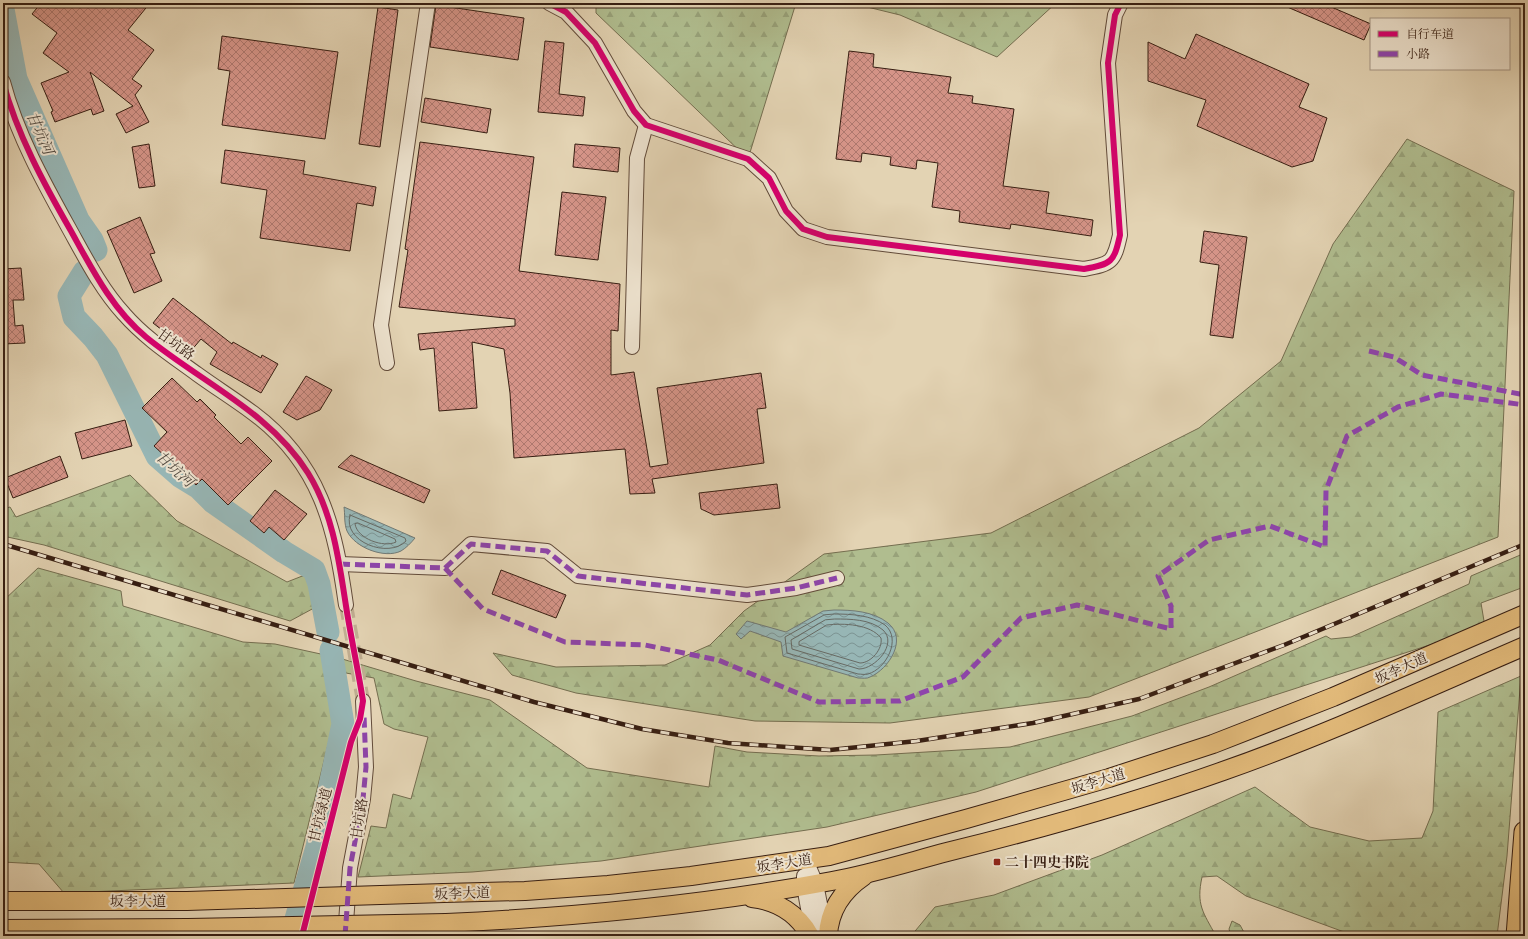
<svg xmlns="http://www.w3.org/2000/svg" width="1528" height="939" viewBox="0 0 1528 939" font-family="Alegreya,'Noto Serif SC',serif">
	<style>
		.forest { fill: url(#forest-firs); stroke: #746e50 }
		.water { fill: url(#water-waves); stroke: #717974 }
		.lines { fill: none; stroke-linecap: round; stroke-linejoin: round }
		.shore { stroke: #676a64; stroke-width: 1 }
		.river { stroke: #97b6b5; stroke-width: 23 }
		.building { fill: url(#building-cross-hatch); stroke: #371e12 }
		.minor-tunnel { stroke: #c1af93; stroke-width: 14; stroke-dasharray: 14 7; stroke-linecap: butt }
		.minor-casing { stroke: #624b3a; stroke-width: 16 }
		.major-casing { stroke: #371e12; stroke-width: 20 }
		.highway-casing { stroke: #371e12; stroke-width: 23 }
		.minor { stroke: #ede2ce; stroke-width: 14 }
		.major { stroke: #e2ba7a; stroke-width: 18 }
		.highway { stroke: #e2ba7a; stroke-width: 21 }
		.rail-casing { stroke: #371e12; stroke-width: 4.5 }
		.rail { stroke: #ede2ce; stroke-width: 3; stroke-dasharray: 9; stroke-linecap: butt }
		.major-bridge-casing { stroke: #371e12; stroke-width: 20; stroke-linecap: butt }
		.major-bridge { stroke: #e2ba7a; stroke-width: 18 }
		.quiet { stroke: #8e44ad; stroke-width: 5; stroke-dasharray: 10 5; stroke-linecap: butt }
		.cycleway-casing { stroke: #ede2ce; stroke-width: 8 }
		.cycleway { stroke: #d6006c; stroke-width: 6 }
		.poi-dot { fill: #8f2418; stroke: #ede2ce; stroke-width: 1.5 }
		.labels { text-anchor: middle; stroke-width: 4; stroke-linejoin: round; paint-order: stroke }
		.street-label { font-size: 14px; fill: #371e12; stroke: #ede2ce }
		.poi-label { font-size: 14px; font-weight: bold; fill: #371e12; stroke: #ede2ce; text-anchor: start }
		.water-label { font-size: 15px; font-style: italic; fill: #544c43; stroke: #ede2ce }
	</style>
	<defs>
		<pattern id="forest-firs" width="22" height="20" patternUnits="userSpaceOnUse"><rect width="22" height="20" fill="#b0bd8f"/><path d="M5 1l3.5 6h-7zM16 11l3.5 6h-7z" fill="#98a27a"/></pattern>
		<pattern id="water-waves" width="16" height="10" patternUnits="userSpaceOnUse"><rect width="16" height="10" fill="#97b6b5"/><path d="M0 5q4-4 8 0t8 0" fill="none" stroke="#7c9392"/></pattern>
		<pattern id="building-cross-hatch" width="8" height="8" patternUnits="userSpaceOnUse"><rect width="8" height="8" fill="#d59488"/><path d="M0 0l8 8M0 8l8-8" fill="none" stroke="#ae786e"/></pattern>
	</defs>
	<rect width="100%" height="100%" fill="#e3d3b3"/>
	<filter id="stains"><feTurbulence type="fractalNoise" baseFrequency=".005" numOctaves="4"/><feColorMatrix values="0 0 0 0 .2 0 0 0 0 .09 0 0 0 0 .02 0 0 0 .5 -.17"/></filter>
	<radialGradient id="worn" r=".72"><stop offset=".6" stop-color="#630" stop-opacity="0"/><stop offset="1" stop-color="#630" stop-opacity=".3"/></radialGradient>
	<g class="forest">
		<polygon points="596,3 796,3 748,159 596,13"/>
		<polygon points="851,3 1056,3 997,57 900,15"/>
		<polygon points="1407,139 1514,191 1498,537 1089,697 890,723 755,721 576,693 512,675 493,653 556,667 665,665 710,645 744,611 824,554 991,533 1199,428 1281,361 1333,244"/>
		<polygon points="130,475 177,521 287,582 310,573 316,591 314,608 290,621 44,545 3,536 3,509 10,507 16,517"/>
		<polygon points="1525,553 1524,587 1481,603 1485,627 976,792 827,827 601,861 472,872 358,877 371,826 386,828 393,794 411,799 428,737 394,729 384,724 374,678 329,670 336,712 294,883 64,893 39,864 3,862 3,601 38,568 121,591 123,606 243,642 275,644 339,658 416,681 490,700 587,768 709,787 715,746 747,752 819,756 876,755 1010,747 1132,716 1209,687 1326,636 1331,639 1351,637 1469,584 1471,576"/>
		<path d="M1521 676 1507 856 1497 936H1355L1246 896 1217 876 1202 877C1196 905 1203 912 1216 936H911L935 907 994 895 1102 855 1255 787 1310 827 1369 841 1422 838 1433 811 1438 712Z"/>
		<polygon points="1232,921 1240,925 1246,936 1231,936 1229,929"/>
	</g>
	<g class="water">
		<path d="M344 507 415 538C411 543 406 548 401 551 385 559 355 548 347 531 344 524 345 514 344 507Z"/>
		<path d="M834 610C852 610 873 611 888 623 908 639 889 669 870 677 867 679 862 678 858 678L783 656 781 642 750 631 741 639 736 634 747 621 786 632 823 611Z"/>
	</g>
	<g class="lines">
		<g class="shore">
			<path d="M350 515 405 538 406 541C389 559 342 542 350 515Z"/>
			<path d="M358 523 395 539 396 542C384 548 357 539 355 524Z"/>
			<path d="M835 614C851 614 871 615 885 625 902 639 886 669 868 674 865 675 861 674 858 674L787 653 785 637 824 615Z"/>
			<path d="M835 619C850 619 870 619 883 630 898 644 875 669 859 669L792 649 791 640 825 620Z"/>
			<path d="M827 625C844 623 870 624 881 638 883 649 871 663 860 663L799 645V642Z"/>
		</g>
		<g class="river">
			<polyline points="3,9 16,79 78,220 92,240 96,250"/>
			<polyline points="84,272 69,296 74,317 93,337 107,355 157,456 181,477 199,488 213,502 284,552 314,570 319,584 328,632"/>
			<polyline points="291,936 317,847 343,724 331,650"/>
		</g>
	</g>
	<g class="building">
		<polygon points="41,3 150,3 128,30 154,50 132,79 142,86 135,95 149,122 126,133 116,114 133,106 90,72 104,111 93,115 91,109 55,122 51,112 53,111 41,83 69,72 43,53 57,33 32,14"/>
		<polygon points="1278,3 1322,3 1371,24 1364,40"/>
		<polygon points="436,5 524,18 518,60 430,47"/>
		<polygon points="378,7 398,10 380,147 359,144"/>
		<polygon points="1196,34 1309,84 1299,107 1327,118 1313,161 1292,167 1197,126 1206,100 1148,81 1148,42 1185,59"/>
		<polygon points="222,36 338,52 325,139 222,125 230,71 218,69"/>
		<polygon points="545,41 564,43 559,94 585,97 583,116 538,112"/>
		<polygon points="849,51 874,54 873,67 951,77 948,93 973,96 972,103 1014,109 1003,186 1049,192 1046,213 1093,220 1091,236 1011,224 1010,229 959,222 960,211 932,207 938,163 917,160 916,169 890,165 891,157 862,153 861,162 836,159"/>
		<polygon points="425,98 491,109 487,133 421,122"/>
		<polygon points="420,142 534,157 519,271 620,284 618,331 611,330 611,375 634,372 650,467 668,464 657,388 761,373 766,408 757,409 764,463 652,479 655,493 630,494 625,449 514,458 510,393 504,349 472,342 477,408 439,411 434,348 420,350 418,334 515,326 515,319 399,307 408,250 405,249"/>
		<polygon points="149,144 155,186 139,188 132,147"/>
		<polygon points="575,144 620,148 618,172 573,167"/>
		<polygon points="225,150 305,161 303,174 376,187 373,206 357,203 350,251 260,238 267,190 221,183"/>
		<polygon points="562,192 606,197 598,260 555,255"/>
		<polygon points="140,217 155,253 150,254 162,281 134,293 107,231"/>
		<polygon points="1204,231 1247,237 1233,338 1210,335 1219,265 1200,262"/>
		<polygon points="21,268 24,300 13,300 15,326 23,325 25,343 3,344 3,269"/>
		<polygon points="173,298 232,344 233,342 261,358 262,355 278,364 261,393 210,364 217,352 201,339 190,352 153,323"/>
		<polygon points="306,376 332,390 320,410 297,420 283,412"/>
		<polygon points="172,378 197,402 200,399 216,415 214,417 241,444 248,437 272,461 228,505 202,479 196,485 154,446 167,432 142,408"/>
		<polygon points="125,420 132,446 82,459 75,433"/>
		<polygon points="351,455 430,490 424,503 338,467"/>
		<polygon points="60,456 68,477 13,498 5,478"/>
		<polygon points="777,484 780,508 714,515 701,509 699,493"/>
		<polygon points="275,490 307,514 284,540 269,527 264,533 250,521"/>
		<polygon points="501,570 566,595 556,618 492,594"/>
	</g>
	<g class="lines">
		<polyline class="minor-tunnel" points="346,605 363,701"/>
		<g class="minor-casing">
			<g id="minor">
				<path d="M549 3 566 12 595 43 634 111 646 125 748 159 769 178 786 211 803 229 827 237 1084 269C1112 264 1114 262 1120 235L1108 63 1115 15 1121 3"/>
				<path d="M3 82C17 135 45 185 71 232 87 261 102 290 124 314 145 338 171 355 197 374 215 387 234 399 253 413 320 463 335 526 346 605"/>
				<polyline points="632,347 637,158 646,125"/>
				<polyline points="387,363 381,325 428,3"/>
				<polyline points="340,564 445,568 471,544 547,551 578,576 747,595 796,588 837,578"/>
				<polyline points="806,860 816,884 826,934"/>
				<polyline points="804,876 804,886 813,936"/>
				<polyline points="345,936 350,868 363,799 366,767 363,701"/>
			</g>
		</g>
		<g class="major-casing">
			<g id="major">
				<polyline points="444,893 525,891 608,885 691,876 829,856 966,819 1109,778 1213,744 1333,697 1525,614"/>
				<path d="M752 898C777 901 798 914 810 936"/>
				<path d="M446 923C576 917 704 905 832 881 871 874 909 862 947 852 1040 829 1133 803 1223 771 1326 735 1425 689 1525 646"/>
				<path d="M828 936C829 910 842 891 864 876"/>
			</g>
		</g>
		<g class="highway-casing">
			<polyline id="highway" points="1517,936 1525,832"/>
		</g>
		<use href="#minor" class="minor"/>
		<use href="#major" class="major"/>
		<use href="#highway" class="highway"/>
		<g class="rail-casing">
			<polyline id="rail" points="3,544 534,702 642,729 728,743 830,750 917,741 1033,723 1139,699 1284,645 1525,544"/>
		</g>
		<use href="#rail" class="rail"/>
		<g class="major-bridge-casing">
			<g id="major-bridge">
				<polyline points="3,901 187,901 444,893"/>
				<polyline points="3,929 188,928 446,923"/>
			</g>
		</g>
		<use href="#major-bridge" class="major-bridge"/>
		<g class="quiet">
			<polyline points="1369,351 1394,357 1422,375 1525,395"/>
			<polyline points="340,564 445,568 471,544 547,551 578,576 747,595 796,588 837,578"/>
			<polyline points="445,568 483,609 565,642 645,645 718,660 819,702 900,701 963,677 1021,618 1077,605 1171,629 1171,606 1158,576 1209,540 1270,526 1325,547 1326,490 1347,436 1398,407 1441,394 1525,405"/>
			<polyline points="345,936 350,868 363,799 366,767 364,715"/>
		</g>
		<g class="cycleway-casing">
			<g id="cycleway">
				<path d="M549 3 566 12 595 43 634 111 646 125 748 159 769 178 786 211 803 229 827 237 1084 269C1112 264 1114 262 1120 235L1108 63 1115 15 1121 3"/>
				<path d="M3 82C17 134 44 184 71 231 92 269 112 309 146 337 201 382 270 412 308 473 333 513 339 561 346 606 351 638 358 669 363 701L360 719 351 742 302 936"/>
			</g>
		</g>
		<use href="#cycleway" class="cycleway"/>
	</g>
	<rect class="poi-dot" x="993" y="858" width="8" height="8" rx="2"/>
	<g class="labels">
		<g class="street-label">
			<text transform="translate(176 344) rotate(36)" y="5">甘坑路</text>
			<text transform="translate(1401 668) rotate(-24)" y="5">坂李大道</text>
			<text transform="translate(1098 781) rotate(-17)" y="5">坂李大道</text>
			<text transform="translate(320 815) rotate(-76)" y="5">甘坑绿道</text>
			<text transform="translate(359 819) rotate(-81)" y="5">甘坑路</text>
			<text transform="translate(784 863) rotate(-9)" y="5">坂李大道</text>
			<text transform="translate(462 893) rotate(-2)" y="5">坂李大道</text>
			<text x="138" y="906">坂李大道</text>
		</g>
		<g class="poi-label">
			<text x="1005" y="867">二十四史书院</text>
		</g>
		<g class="water-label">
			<text transform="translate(40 133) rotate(66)" y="5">甘坑河</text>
			<text transform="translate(175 469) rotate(42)" y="5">甘坑河</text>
		</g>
	</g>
	<rect width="1528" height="939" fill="none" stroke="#e3d3b3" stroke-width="16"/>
	<rect x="4" y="4" width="1520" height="931" fill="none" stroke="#371e12" stroke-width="2"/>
	<rect x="8" y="8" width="1512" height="923" fill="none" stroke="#371e12"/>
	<rect x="1370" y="18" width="140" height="52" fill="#ede2ce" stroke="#a49483"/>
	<rect x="1378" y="31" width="20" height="6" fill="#d6006c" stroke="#a49483"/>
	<text x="1406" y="38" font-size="12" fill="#371e12">自行车道</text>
	<rect x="1378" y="51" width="20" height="6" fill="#8e44ad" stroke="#a49483"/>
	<text x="1406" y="58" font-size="12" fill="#371e12">小路</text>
	<rect width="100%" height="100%" filter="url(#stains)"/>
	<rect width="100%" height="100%" fill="url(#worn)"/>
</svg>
